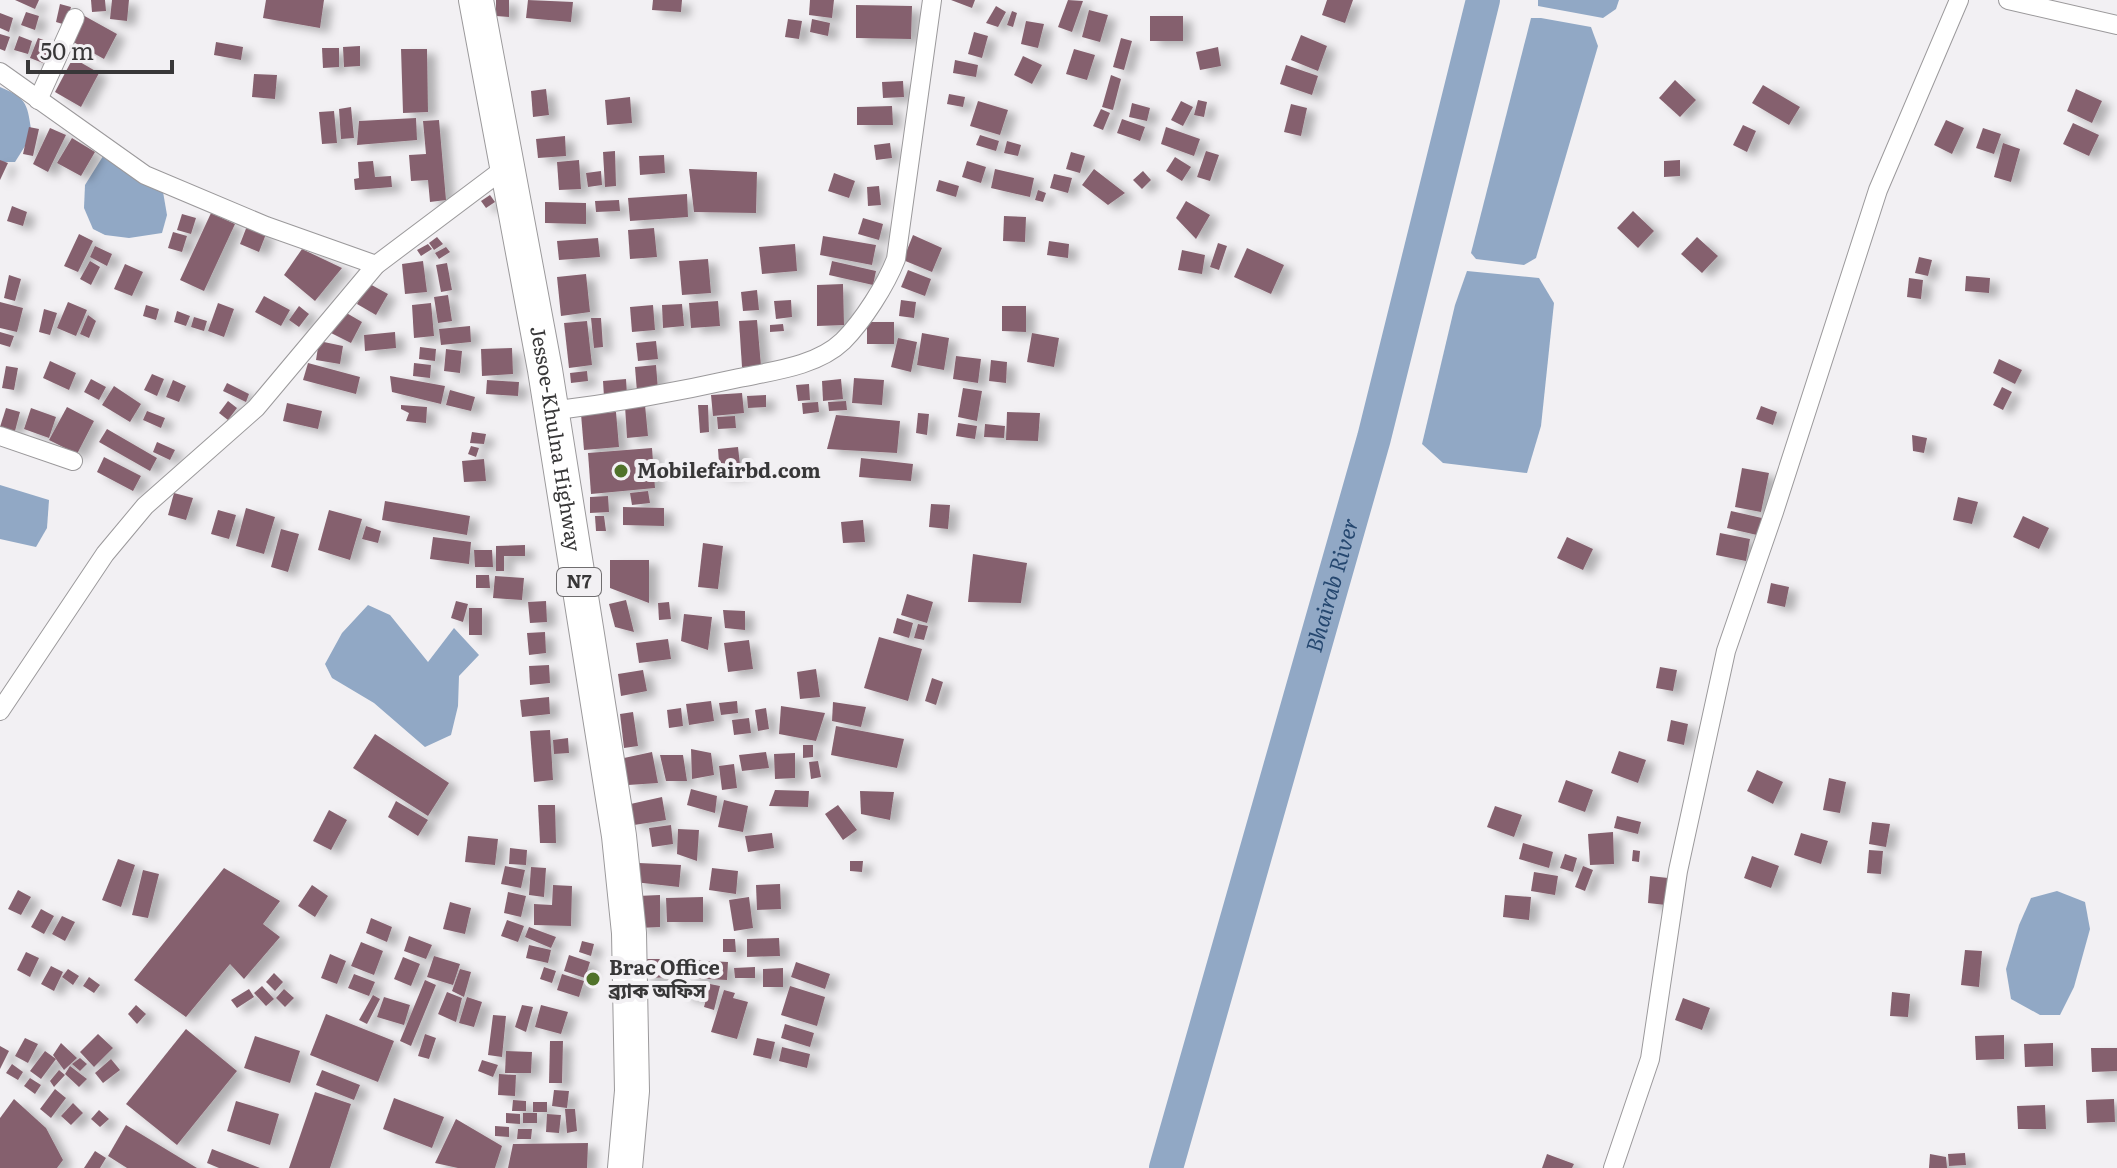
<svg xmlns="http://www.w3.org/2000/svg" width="2117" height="1168" viewBox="0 0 2117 1168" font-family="Literata,'Noto Sans Bengali',serif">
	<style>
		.water { fill: #91a8c5 }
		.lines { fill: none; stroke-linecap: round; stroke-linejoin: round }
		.river { stroke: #91a8c5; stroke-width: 34 }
		.building { fill: #85616e; filter: url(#shadow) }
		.street-casing { stroke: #9b999b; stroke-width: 20 }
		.highway-casing { stroke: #9b999b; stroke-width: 36 }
		.street { stroke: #fff; stroke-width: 18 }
		.highway { stroke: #fff; stroke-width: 34 }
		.poi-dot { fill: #50722a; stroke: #f2f0f3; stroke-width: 3 }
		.labels { text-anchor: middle; stroke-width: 8; stroke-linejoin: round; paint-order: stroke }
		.shield { fill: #f2f0f3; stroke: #706e70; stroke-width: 2 }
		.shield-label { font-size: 18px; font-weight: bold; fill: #383738 }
		.street-label { font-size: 20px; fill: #383738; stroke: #f2f0f3 }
		.poi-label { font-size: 20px; font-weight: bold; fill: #383738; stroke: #f2f0f3; text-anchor: start }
		.water-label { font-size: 22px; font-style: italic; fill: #25476f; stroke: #f2f0f3 }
	</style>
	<defs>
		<filter id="shadow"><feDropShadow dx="9" dy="5" stdDeviation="4" flood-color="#0004"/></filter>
	</defs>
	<rect width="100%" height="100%" fill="#f2f0f3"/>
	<g class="water">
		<polygon points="1538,0 1619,0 1616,9 1603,18 1538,6"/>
		<polygon points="1531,18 1541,18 1591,27 1598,46 1536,258 1524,265 1476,259 1471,253"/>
		<path d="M0 87C29 99 27 105 32 135L15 162H0Z"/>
		<polygon points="105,153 162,186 167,215 162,233 129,238 105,235 93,229 84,208 85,185"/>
		<polygon points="1467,271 1539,278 1554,303 1541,426 1527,473 1443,463 1422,444 1455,305"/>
		<polygon points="0,485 49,500 47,528 36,547 0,539"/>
		<polygon points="368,605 390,615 428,662 454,628 479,655 459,676 458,706 451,735 425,747 374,703 332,678 325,664 342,633"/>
		<polygon points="2057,891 2085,902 2090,929 2074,987 2060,1015 2040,1015 2011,999 2006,969 2019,925 2031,898"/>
	</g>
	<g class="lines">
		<path class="river" id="s1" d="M1166 1168 1374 438 1483 0"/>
	</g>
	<g class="building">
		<polygon points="15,0 39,0 35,9"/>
		<polygon points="91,0 105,0 106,11 92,12"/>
		<polygon points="112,0 129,0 127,21 110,19"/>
		<polygon points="266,0 324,0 320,28 263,18"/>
		<polygon points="496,0 509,0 509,17 496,16"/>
		<polygon points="528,0 573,2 571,22 526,18"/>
		<polygon points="653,0 682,0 681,12 652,10"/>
		<polygon points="810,0 834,0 832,18 809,15"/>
		<polygon points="951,0 975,0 972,8"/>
		<polygon points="1068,0 1083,1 1072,32 1058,27"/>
		<polygon points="1327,0 1353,0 1345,23 1322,15"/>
		<polygon points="60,4 71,7 66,25 56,22"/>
		<polygon points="856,5 912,6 911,39 856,38"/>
		<polygon points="996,6 1006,12 998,27 986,23"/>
		<polygon points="1089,10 1108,15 1100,42 1082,37"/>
		<polygon points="1012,11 1017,13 1013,27 1007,25"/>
		<polygon points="26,12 39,16 35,30 21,25"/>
		<polygon points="0,13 13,18 9,32 0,28"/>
		<polygon points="81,14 117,34 104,59 68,39"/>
		<rect x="1150" y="16" width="33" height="25"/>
		<polygon points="788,19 802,21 799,39 785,37"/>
		<polygon points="812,19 830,23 828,36 810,32"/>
		<polygon points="1026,21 1044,24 1038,48 1021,44"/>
		<polygon points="974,32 988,36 982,58 968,54"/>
		<polygon points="0,34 10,37 5,51 0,49"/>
		<polygon points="1301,35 1327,46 1318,71 1291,60"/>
		<polygon points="19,36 32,41 28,54 14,50"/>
		<polygon points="38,38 52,43 43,63 30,58"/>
		<polygon points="1121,38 1132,41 1124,70 1113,67"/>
		<polygon points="216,42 243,47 241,60 214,55"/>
		<polygon points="360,46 360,66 344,67 343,47"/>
		<polygon points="1218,47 1221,66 1200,70 1196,52"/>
		<polygon points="322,48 339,48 339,67 323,68"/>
		<polygon points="401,49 427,49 428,112 403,113"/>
		<polygon points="1074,49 1095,55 1087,80 1066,74"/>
		<polygon points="1023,56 1042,65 1032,84 1014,75"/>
		<polygon points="73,58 99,73 81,107 55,92"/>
		<polygon points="955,60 978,65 976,77 953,73"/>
		<polygon points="1286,65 1318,76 1312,95 1280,84"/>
		<polygon points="254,74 277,75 275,99 252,97"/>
		<polygon points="1111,75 1121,79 1113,110 1102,107"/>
		<polygon points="1675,80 1696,100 1680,117 1659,98"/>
		<polygon points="903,81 904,97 883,98 882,82"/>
		<polygon points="1763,85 1800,107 1789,125 1752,103"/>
		<polygon points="546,89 549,115 533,117 531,91"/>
		<polygon points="2076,89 2102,101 2092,123 2067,111"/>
		<polygon points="949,94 965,97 963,107 947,104"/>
		<polygon points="630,97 632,123 607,125 605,100"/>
		<polygon points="1198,100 1207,102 1204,117 1194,115"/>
		<polygon points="978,101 1008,110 1000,135 970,126"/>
		<polygon points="1181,101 1193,107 1183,126 1171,120"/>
		<polygon points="1132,103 1150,108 1147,121 1129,117"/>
		<polygon points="1291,104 1307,108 1301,136 1284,132"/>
		<polygon points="892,106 893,125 857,125 857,107"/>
		<polygon points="351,107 354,138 341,139 339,109"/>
		<polygon points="1101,109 1110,113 1103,130 1093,126"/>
		<polygon points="334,111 337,143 322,144 319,112"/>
		<polygon points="416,118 417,140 357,145 359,121"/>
		<polygon points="1122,119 1145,127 1140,141 1117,133"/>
		<polygon points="439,120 446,200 430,202 428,180 411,181 409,155 426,154 423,121"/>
		<polygon points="1946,120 1964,128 1952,154 1934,145"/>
		<polygon points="2073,123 2099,135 2089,156 2063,144"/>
		<polygon points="1743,125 1756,131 1747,152 1733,145"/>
		<polygon points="29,127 39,129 33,156 23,154"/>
		<polygon points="1166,127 1200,139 1194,156 1161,144"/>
		<polygon points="50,128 66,135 48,172 33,164"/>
		<polygon points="1983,128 2001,134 1994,154 1976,148"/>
		<polygon points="980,135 999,141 996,151 976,145"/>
		<polygon points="565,136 566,156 538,158 536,139"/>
		<polygon points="72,138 95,152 81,176 57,163"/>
		<polygon points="1007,141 1021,145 1018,156 1004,153"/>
		<polygon points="890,143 892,158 876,160 874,145"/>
		<polygon points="2003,143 2020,149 2011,182 1994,177"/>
		<polygon points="615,151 616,186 605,187 603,152"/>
		<polygon points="1206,151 1219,155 1210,181 1197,177"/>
		<polygon points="1071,152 1085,156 1080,173 1066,169"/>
		<polygon points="664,155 665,173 640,175 639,156"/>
		<polygon points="1175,157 1191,167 1182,181 1166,171"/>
		<polygon points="0,160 8,163 0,180"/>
		<polygon points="579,160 581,189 559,190 557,162"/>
		<polygon points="1680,160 1680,176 1664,177 1664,161"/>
		<polygon points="373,161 375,177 391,176 392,187 355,190 354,179 359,178 358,162"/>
		<polygon points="967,161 986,167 981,183 962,177"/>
		<polygon points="689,169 757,172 756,213 694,212"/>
		<polygon points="995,169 1034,178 1030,197 991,188"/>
		<polygon points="1094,169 1125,193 1108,205 1082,185"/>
		<polygon points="601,171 602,185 588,187 586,173"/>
		<polygon points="1143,171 1151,180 1142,189 1133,180"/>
		<polygon points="834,173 855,181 849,198 828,191"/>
		<polygon points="1054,174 1072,178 1068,193 1050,188"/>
		<polygon points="939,180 959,186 956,197 936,191"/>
		<polygon points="879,186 881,205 868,206 867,187"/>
		<polygon points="1038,190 1046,193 1043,202 1035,200"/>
		<polygon points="687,194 688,217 630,221 628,198"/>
		<polygon points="490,195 495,202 486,208 481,201"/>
		<polygon points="619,200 620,211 596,212 595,201"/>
		<polygon points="1186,201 1210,215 1196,239 1176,218"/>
		<polygon points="545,202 586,203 586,224 545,223"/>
		<polygon points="12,206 27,212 23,226 7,221"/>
		<polygon points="1633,211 1654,231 1638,248 1617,228"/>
		<polygon points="211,213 235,224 204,291 180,280"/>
		<polygon points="182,214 196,218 191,234 177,230"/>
		<polygon points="1004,216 1026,217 1025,242 1003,241"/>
		<polygon points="863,218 883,224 879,240 858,234"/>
		<polygon points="247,226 266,234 259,252 240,244"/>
		<polygon points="654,228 657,257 630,259 628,230"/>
		<polygon points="173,232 187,236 182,252 168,248"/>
		<polygon points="79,234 93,241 78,272 64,266"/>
		<polygon points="913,235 942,248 932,272 903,260"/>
		<polygon points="823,236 876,245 872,265 820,255"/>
		<polygon points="437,237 443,244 434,250 429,243"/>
		<polygon points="1697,237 1718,256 1702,273 1681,254"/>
		<polygon points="598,238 600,257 559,260 557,241"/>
		<polygon points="1049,241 1069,244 1068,258 1047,255"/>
		<polygon points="1218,243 1227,246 1219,270 1210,267"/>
		<polygon points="428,244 432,249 421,256 417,250"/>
		<polygon points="795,244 797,271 762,274 759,247"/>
		<polygon points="95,246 112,254 107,266 90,257"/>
		<polygon points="446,247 450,252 439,259 435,253"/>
		<polygon points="1247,248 1284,265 1271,294 1234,277"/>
		<polygon points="302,249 342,268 315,301 284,275"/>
		<polygon points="1182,250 1205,255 1202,274 1178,270"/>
		<polygon points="1919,257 1932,260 1928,276 1915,273"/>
		<polygon points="708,259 711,293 682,295 679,261"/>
		<polygon points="90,261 100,267 91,285 80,279"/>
		<polygon points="423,261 427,292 405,294 402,264"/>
		<polygon points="832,261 876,271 873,285 829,275"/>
		<polygon points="447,263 452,290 441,292 436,265"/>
		<polygon points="125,264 143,272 132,296 114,289"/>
		<polygon points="908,270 931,279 925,296 901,287"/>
		<polygon points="586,274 590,312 561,316 557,277"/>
		<polygon points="9,275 21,279 15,301 4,298"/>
		<polygon points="1966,276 1990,278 1989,293 1965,291"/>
		<polygon points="1909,278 1923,280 1921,299 1907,297"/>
		<polygon points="368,283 388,294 376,315 357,304"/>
		<polygon points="843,284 844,325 817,326 817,285"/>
		<polygon points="757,290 759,310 743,311 741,292"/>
		<polygon points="448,295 452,321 438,323 434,297"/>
		<polygon points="264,296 290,310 281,326 255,312"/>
		<polygon points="791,300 792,317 776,319 774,301"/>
		<polygon points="901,300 916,302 914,318 899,316"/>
		<polygon points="718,301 720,326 691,328 689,303"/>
		<polygon points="0,302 23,308 17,332 0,328"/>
		<polygon points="68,302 87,310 76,336 57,328"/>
		<polygon points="218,303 234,309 224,337 208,331"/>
		<polygon points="431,303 434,336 414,338 412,305"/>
		<polygon points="682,304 684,326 663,328 662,305"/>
		<polygon points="146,305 159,309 156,320 143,316"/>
		<polygon points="653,305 655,330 632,332 630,307"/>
		<polygon points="299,306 309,314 299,327 289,320"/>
		<polygon points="1002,306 1026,306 1026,332 1002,331"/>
		<polygon points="44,309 57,313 50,335 39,332"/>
		<polygon points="177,311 190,316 186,326 174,322"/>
		<polygon points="343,311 362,322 351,343 331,333"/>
		<polygon points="88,315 96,321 89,338 80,334"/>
		<polygon points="194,317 207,321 204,331 191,327"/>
		<polygon points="591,318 601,318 603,347 594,348"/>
		<polygon points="757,320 761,366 742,367 739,321"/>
		<polygon points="587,321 592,365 569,368 564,323"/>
		<rect x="867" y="322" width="27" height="22"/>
		<polygon points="783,324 784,331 770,332 770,325"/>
		<polygon points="470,326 471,342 441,345 439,329"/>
		<polygon points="0,332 14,336 10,347 0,344"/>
		<polygon points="395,332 396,348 365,351 364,335"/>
		<polygon points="922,333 949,338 944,370 917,365"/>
		<polygon points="1032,333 1059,338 1054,367 1027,362"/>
		<polygon points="898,338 917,342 911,372 891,367"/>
		<polygon points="319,341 343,346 340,364 316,360"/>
		<polygon points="656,341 658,359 638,361 636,343"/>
		<polygon points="420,347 436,349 435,361 419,359"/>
		<polygon points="512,348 513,374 482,376 481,349"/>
		<polygon points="446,349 462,351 460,373 444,371"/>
		<polygon points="956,356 981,359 978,383 953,379"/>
		<polygon points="1999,359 2022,370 2015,384 1993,373"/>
		<polygon points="991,360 1007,362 1006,383 989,381"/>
		<polygon points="50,361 76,373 69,390 43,378"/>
		<polygon points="308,363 360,377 356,394 303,380"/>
		<polygon points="414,363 431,365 430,378 413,376"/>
		<polygon points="656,365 658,390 637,392 635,367"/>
		<polygon points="6,366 18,368 14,390 2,388"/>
		<polygon points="587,371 588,381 571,383 570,373"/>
		<polygon points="152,374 164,379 157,396 144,390"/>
		<polygon points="390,376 445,386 441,404 392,392"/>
		<polygon points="854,378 884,380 882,405 852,403"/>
		<polygon points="91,379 106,387 99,400 84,392"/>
		<polygon points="626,379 627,395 604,397 603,381"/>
		<polygon points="841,379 843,399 823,401 822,381"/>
		<polygon points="173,380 186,386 179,402 166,397"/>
		<polygon points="487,380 519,382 518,396 486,394"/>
		<polygon points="227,383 249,394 246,402 223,391"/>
		<polygon points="809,384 810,400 798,401 796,385"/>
		<polygon points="114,386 141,404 130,422 102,405"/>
		<polygon points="2002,387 2012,392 2003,410 1993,405"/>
		<polygon points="963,388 982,391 977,421 958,417"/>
		<polygon points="450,390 475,397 471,411 446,405"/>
		<polygon points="742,393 744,413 713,416 711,395"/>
		<polygon points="766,395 766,407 748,408 747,396"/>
		<polygon points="228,401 237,408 228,420 219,413"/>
		<polygon points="846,401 847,410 829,411 828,402"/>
		<polygon points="818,402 819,412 803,414 802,403"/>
		<polygon points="287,403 322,411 318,429 283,421"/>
		<polygon points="401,405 427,407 426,423 406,421 409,413 401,409"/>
		<polygon points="645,405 648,436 627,438 625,406"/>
		<polygon points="698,405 708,405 709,432 700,433"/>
		<polygon points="1761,406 1777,412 1773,425 1756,419"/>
		<polygon points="67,407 94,421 77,454 49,440"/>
		<polygon points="6,408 20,412 15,431 0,427"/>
		<polygon points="31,408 56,417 49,438 24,429"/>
		<polygon points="147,411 165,418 161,428 143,420"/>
		<polygon points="616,412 619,447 584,450 581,414"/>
		<polygon points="1007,412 1040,413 1038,441 1006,440"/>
		<polygon points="918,413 929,414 927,435 916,433"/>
		<polygon points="836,415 900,421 897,453 827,449"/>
		<polygon points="735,416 736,428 718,429 717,417"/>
		<polygon points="958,423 977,426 975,439 956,436"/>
		<polygon points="985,424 1005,426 1004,438 984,437"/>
		<polygon points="107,429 157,458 150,471 99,442"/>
		<polygon points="472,432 486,434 484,444 470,443"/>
		<polygon points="1912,435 1927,438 1924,453 1913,451"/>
		<polygon points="157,442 175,450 170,460 153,452"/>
		<polygon points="471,446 479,448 476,457 468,454"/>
		<polygon points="738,447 741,474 720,476 718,449"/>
		<polygon points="652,448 655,488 591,494 588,453"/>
		<polygon points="104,457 141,476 133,491 97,472"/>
		<polygon points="861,458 913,464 911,481 859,477"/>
		<polygon points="484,459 486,481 464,482 462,461"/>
		<polygon points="1742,468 1769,473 1761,512 1735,507"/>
		<polygon points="648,491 650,503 632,505 630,493"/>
		<polygon points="174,493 193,498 186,520 168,515"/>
		<polygon points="608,496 609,512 590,513 590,497"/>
		<polygon points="1958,497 1978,502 1972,524 1953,520"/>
		<polygon points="385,501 470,516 467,535 382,520"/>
		<polygon points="931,504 950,505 948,529 929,527"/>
		<polygon points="623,507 664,508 664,526 623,525"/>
		<polygon points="246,508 275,517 264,554 236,546"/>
		<polygon points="218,510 236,515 229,539 211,534"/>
		<polygon points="329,510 362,519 350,560 318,550"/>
		<polygon points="1731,511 1762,518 1757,535 1727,528"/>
		<polygon points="595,516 604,516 606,531 596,531"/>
		<polygon points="2023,516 2049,528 2039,549 2013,537"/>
		<polygon points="863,520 865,542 843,543 841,522"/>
		<polygon points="366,526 381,531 378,543 362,539"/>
		<polygon points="281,529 299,534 288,572 271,567"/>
		<polygon points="1720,533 1750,539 1746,561 1716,555"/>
		<polygon points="433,537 471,542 469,564 430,559"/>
		<polygon points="1567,537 1593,549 1583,570 1557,558"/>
		<polygon points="703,543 723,546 718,589 698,587"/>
		<polygon points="525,545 525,556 504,556 504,571 496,571 496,546"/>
		<polygon points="474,550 492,550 493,567 475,567"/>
		<polygon points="973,554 1027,563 1021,603 968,602"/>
		<polygon points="610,560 649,560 649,603 610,588"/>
		<polygon points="476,575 489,575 490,588 476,588"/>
		<polygon points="495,576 524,578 522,600 493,598"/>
		<polygon points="1771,583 1789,587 1785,607 1767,603"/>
		<polygon points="907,594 933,602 927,623 901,615"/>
		<polygon points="626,600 634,632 615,627 609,604"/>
		<polygon points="456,601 468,604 463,622 451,618"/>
		<polygon points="546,601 547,622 530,623 528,602"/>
		<polygon points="669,602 671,619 659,620 658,603"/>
		<rect x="469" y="608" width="13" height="27"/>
		<polygon points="723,610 745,611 745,630 725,628"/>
		<polygon points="684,614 712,617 708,650 681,641"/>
		<polygon points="897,618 913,623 909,638 893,633"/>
		<polygon points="918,624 928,626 924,640 914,638"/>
		<polygon points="545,632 546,653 529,655 527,633"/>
		<polygon points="879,637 922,649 908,701 864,688"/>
		<polygon points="668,639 671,659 639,663 636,643"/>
		<polygon points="749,640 753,669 728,672 724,643"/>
		<polygon points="549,665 550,683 530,685 529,666"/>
		<polygon points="1660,667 1677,670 1673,691 1656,688"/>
		<polygon points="816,669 820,697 800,699 797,672"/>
		<polygon points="643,670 647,691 621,696 618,674"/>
		<polygon points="932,678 943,682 936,705 925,701"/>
		<polygon points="549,697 550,714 522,717 520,700"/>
		<polygon points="711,701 714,721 689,725 686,704"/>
		<polygon points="737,701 738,713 721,715 719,703"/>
		<polygon points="833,702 866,707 861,727 832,721"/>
		<polygon points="781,706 825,713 816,741 779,734"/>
		<polygon points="681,708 683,726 669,728 667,710"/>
		<polygon points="766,708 769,729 758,731 755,710"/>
		<polygon points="633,712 638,746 624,748 620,714"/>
		<polygon points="749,718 751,733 734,735 732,720"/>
		<polygon points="1671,720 1688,724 1684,745 1667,741"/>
		<polygon points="836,726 904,739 897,768 831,755"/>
		<polygon points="550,730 553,780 534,782 530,731"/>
		<polygon points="375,734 449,783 428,816 353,768"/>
		<polygon points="568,738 569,753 554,754 553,740"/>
		<polygon points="803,745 813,745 813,757 803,758"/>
		<polygon points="691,749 711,753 714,775 692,779"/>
		<polygon points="1619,751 1646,760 1638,783 1611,773"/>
		<polygon points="652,752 658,783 628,785 624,758"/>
		<polygon points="766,752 769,768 742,771 739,755"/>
		<polygon points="795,753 795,778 775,779 774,754"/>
		<polygon points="660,755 683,755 687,781 666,781"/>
		<polygon points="818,761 821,777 811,779 809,762"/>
		<polygon points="734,764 737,788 722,790 719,766"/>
		<polygon points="1757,770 1783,782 1773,804 1747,791"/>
		<polygon points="1829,778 1846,782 1840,813 1823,810"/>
		<polygon points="1566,780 1593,790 1585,812 1558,802"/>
		<polygon points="691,789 717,796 715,813 687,805"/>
		<polygon points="775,790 809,791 808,807 769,806"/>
		<polygon points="860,791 894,792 890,820 861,814"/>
		<polygon points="662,797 666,820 634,825 626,805"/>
		<polygon points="724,800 748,806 743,832 718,827"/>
		<polygon points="396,801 428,820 418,836 388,817"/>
		<polygon points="538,805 555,805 556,843 540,843"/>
		<polygon points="838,805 857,830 843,840 825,814"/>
		<polygon points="1495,806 1522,815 1514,837 1487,827"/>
		<polygon points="329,810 347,820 331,850 313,841"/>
		<polygon points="1617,816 1641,822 1638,834 1614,828"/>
		<polygon points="1872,822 1890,824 1886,847 1869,844"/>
		<polygon points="671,825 673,844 652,847 649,828"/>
		<polygon points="678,829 699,830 697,861 677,854"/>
		<polygon points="1613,832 1614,864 1590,865 1588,834"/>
		<polygon points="772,833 774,848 748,852 745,836"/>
		<polygon points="1801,833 1828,841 1821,864 1794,855"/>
		<polygon points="468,836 498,839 495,865 465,862"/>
		<polygon points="1523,843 1553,852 1549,868 1519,859"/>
		<polygon points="510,848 527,850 526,865 509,864"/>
		<polygon points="1633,850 1640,851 1639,862 1632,861"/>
		<polygon points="1869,850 1883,851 1881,874 1867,873"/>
		<polygon points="1565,854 1577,858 1573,872 1560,868"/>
		<polygon points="1752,856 1779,866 1771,888 1744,878"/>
		<polygon points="118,859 135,865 121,907 102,900"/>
		<polygon points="850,861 863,861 862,872 850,871"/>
		<polygon points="639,863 681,865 679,887 634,882"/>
		<polygon points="505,866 525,870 521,888 501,884"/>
		<polygon points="1583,866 1593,870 1585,891 1575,887"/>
		<polygon points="531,867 546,868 544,897 529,895"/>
		<polygon points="224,868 280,901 263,924 280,937 244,979 230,964 186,1017 134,980"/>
		<polygon points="712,868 738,871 736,894 709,890"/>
		<polygon points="143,870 159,874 148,918 132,915"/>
		<polygon points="1534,872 1558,876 1555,895 1531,891"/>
		<polygon points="1650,876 1668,878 1666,905 1648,903"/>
		<polygon points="780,884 781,909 757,910 756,885"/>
		<polygon points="312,885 328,896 315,917 298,906"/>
		<polygon points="553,885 572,886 571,926 534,925 534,904 552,905"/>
		<polygon points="18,890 31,897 21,915 8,909"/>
		<polygon points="508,892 526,896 521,917 504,913"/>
		<polygon points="660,895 660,927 638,928 637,896"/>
		<polygon points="1505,895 1531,897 1529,920 1503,917"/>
		<polygon points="703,897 703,922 667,922 666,898"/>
		<polygon points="749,897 753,928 734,931 729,900"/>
		<polygon points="450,902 471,908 465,934 443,929"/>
		<polygon points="41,909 54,916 44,934 31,927"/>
		<polygon points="62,916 75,922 65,941 52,934"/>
		<polygon points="371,918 392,927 387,942 366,933"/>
		<polygon points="507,920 524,926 518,942 501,936"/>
		<polygon points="529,927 556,937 551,948 525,937"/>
		<polygon points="409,936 432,945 426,959 404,951"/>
		<polygon points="779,938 780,956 747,957 747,939"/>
		<polygon points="723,939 735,939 736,952 723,952"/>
		<polygon points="582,941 594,944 591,956 579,952"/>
		<polygon points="361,942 383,951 374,975 351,966"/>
		<polygon points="529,945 551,950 548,963 526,958"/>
		<polygon points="1965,950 1982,951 1979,987 1961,985"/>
		<polygon points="26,952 39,958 30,977 17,970"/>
		<polygon points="330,954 346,961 337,984 321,978"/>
		<polygon points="569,955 590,962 585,978 564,971"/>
		<polygon points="434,956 460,964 453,985 427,977"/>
		<polygon points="403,957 420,964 411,986 394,979"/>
		<polygon points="643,959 678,959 679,977 643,978"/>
		<polygon points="690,960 728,962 727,980 689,978"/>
		<polygon points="796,962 830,974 825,989 791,977"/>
		<polygon points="51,966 63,972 54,991 41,984"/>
		<polygon points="544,967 556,971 552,983 540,979"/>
		<polygon points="755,967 755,978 735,978 734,968"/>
		<polygon points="783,968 783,987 763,987 763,969"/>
		<polygon points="68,969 79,976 73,985 62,977"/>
		<polygon points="460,969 471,972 464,997 452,991"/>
		<polygon points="274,973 283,982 275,991 266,982"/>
		<polygon points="354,974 375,982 369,996 348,988"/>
		<polygon points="562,974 584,981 579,997 557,990"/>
		<polygon points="89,977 100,985 94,993 83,986"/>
		<polygon points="425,980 436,985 411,1046 400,1041"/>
		<polygon points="684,980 706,984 702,1000 681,995"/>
		<polygon points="710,984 720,986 714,1010 704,1007"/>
		<polygon points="262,986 274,999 266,1006 254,993"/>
		<polygon points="790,986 825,997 817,1026 781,1015"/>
		<polygon points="249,989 254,997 237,1008 231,1000"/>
		<polygon points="284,989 294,998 285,1007 276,998"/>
		<polygon points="724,990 735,993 733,998 748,1002 737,1039 711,1032"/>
		<polygon points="447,992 462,998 456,1022 438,1014"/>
		<polygon points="1892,992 1910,994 1908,1017 1890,1016"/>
		<polygon points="373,995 380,999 367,1024 359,1020"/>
		<polygon points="384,997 410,1005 404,1025 377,1017"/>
		<polygon points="467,997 482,1002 474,1027 459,1023"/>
		<polygon points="1683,998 1710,1008 1702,1030 1675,1020"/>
		<polygon points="136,1005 146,1014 137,1024 128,1014"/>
		<polygon points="522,1005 533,1007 526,1032 515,1027"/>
		<polygon points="541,1005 568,1012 561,1034 535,1027"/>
		<polygon points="326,1014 394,1041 378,1082 310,1055"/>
		<polygon points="493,1015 506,1016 502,1057 488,1055"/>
		<polygon points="785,1024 814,1033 810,1047 781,1038"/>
		<polygon points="186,1029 237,1071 177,1145 126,1104"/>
		<polygon points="98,1034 113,1048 94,1067 80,1052"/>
		<polygon points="425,1034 436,1038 429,1059 418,1056"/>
		<polygon points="2004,1035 2004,1059 1976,1060 1975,1036"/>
		<polygon points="255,1036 300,1051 290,1083 244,1068"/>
		<polygon points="25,1038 38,1044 28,1063 15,1056"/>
		<polygon points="757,1038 775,1042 771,1059 753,1055"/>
		<polygon points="550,1041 563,1041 562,1083 549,1083"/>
		<polygon points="61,1043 77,1058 64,1070 53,1055"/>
		<polygon points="2053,1043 2053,1066 2025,1067 2024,1044"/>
		<polygon points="0,1046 9,1051 0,1069"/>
		<polygon points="782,1047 810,1054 807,1068 779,1061"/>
		<polygon points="2091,1048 2117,1048 2117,1071 2092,1072"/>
		<polygon points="45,1051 56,1059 41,1079 30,1071"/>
		<polygon points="506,1051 532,1052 531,1073 505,1073"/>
		<polygon points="80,1058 87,1064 80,1071 72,1064"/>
		<polygon points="111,1059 120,1070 103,1083 95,1073"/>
		<polygon points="482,1060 498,1065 493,1077 478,1071"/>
		<polygon points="12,1064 23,1072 18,1080 6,1073"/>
		<polygon points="70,1066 87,1079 79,1087 65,1074"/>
		<polygon points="59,1070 65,1075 54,1087 50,1081"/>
		<polygon points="322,1070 360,1085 354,1100 316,1085"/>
		<polygon points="499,1074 516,1075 515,1096 498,1095"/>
		<polygon points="30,1078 41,1085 35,1094 24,1086"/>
		<polygon points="55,1089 66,1098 51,1118 40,1109"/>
		<polygon points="554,1090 569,1091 567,1108 552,1106"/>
		<polygon points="315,1092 351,1104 330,1168 289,1168"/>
		<polygon points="394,1098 444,1117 432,1148 383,1129"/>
		<polygon points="14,1099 46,1128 63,1160 57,1168 0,1168 0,1118"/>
		<polygon points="2114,1099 2115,1122 2087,1123 2086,1100"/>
		<polygon points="513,1100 526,1101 526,1111 512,1111"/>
		<polygon points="236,1101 279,1114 270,1145 227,1131"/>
		<rect x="533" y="1102" width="14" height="10"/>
		<polygon points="73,1103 83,1113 71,1125 61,1116"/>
		<polygon points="2045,1105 2046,1129 2018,1129 2017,1106"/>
		<polygon points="565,1109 575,1109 577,1131 567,1133"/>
		<polygon points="99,1110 109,1119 100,1127 91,1119"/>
		<polygon points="506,1113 520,1114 520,1124 506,1123"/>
		<rect x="523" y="1113" width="14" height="10"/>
		<polygon points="547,1114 561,1115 559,1133 546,1132"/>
		<polygon points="456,1119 502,1146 495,1168 458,1168 435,1163"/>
		<polygon points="126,1125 197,1168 127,1168 108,1156"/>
		<polygon points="495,1126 509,1127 509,1137 495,1136"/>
		<polygon points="518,1129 532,1129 531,1139 517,1139"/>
		<polygon points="588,1143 587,1168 508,1168 513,1144"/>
		<polygon points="212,1149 260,1168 219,1168 207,1163"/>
		<polygon points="95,1151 106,1158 100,1168 84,1168"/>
		<polygon points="1965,1153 1966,1165 1949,1166 1948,1154"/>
		<polygon points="1547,1154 1574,1164 1572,1168 1542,1168"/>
		<polygon points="1930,1154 1946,1157 1947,1168 1929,1168"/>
	</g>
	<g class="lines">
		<g class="street-casing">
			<g id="street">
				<polyline points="2008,0 2117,25"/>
				<polyline points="0,72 145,175 266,226 376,265"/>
				<polyline points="38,100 75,18"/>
				<path d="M551 411C615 403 677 392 739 378 773 371 817 366 843 341 863 321 886 285 896 259L932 0"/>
				<polyline points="0,436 73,461"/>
				<polyline points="0,711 105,554 145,506 256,408 376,265 505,168"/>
				<polyline points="1613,1168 1650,1059 1678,871 1726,651 1774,512 1878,190 1959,0"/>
			</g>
		</g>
		<g class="highway-casing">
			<g id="highway">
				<path id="s2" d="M476 0 545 370 619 836 629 933 632 1091 625 1168"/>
			</g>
		</g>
		<use href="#street" class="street"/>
		<use href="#highway" class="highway"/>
	</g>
	<g class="poi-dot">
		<circle cx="621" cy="471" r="8"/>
		<circle cx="593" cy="979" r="8"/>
	</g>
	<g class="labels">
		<rect class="shield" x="557" y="568" width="44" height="28" rx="6"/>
		<g class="shield-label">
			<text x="579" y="588">N7</text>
		</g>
		<g class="street-label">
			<text dy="7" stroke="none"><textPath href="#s2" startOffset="446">Jessoe-Khulna Highway</textPath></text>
		</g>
		<g class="poi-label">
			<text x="637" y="478">Mobilefairbd.com</text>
			<text x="609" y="975">Brac Office<tspan x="609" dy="23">ব্র্যাক অফিস</tspan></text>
		</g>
		<g class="water-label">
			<text dy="8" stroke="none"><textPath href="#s1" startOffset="606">Bhairab River</textPath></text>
		</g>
	</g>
	<path d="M28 60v12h144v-12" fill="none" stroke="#383738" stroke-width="4"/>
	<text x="40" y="60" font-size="24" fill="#383738" stroke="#f2f0f3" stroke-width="6" paint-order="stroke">50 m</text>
</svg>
